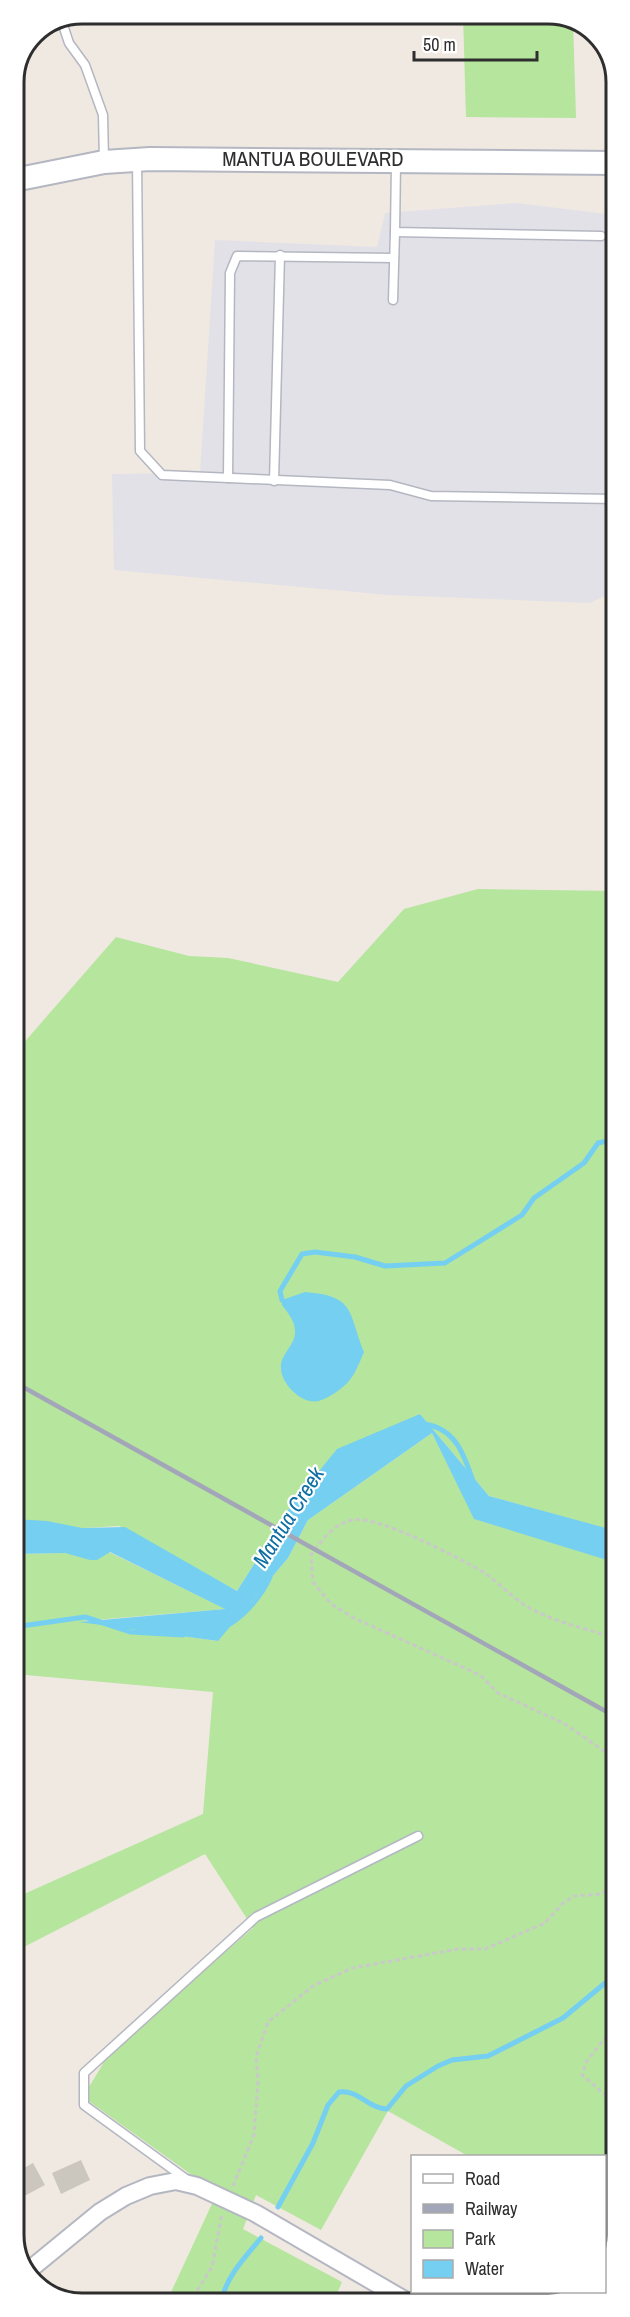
<svg xmlns="http://www.w3.org/2000/svg" width="630" height="2317" viewBox="0 0 630 2317" font-family="'Archivo Narrow',sans-serif">
	<style>
		.industrial { fill: #e3e1e8 }
		.green { fill: #b6e59e }
		.water { fill: #75cff0 }
		.lines { fill: none; stroke-linecap: round; stroke-linejoin: round }
		.stream { stroke: #75cff0; stroke-width: 5 }
		.building { fill: #cbc7bf }
		.lane-casing { stroke: #b4b7c1; stroke-width: 11 }
		.street-casing { stroke: #b4b7c1; stroke-width: 20 }
		.secondary-casing { stroke: #b4b7c1; stroke-width: 26 }
		.path { stroke: #c9c9c9; stroke-width: 3; stroke-dasharray: 4.5 3; stroke-linecap: butt }
		.lane { stroke: #fff; stroke-width: 8 }
		.street { stroke: #fff; stroke-width: 16 }
		.secondary { stroke: #fff; stroke-width: 22 }
		.rail { stroke: #a3a6b8; stroke-width: 4.5 }
		.labels { text-anchor: middle; stroke-width: 4.5; stroke-linejoin: round; paint-order: stroke }
		.street-label { font-size: 21px; fill: #2e2e2e; stroke: #fff }
		.water-label { font-size: 22px; font-style: italic; fill: #0d6fa3; stroke: #fff }
		.rim { fill: none; stroke: #2e2e2e; stroke-width: 3 }
	</style>
	<rect width="100%" height="100%" fill="#efe9e1"/>
	<polygon class="industrial" points="516,203 615,215 615,591 590,603 388,595 114,570 112,474 200,473 215,240 377,247 385,213"/>
	<g class="green">
		<polygon points="463,14 556,14 573,22 576,118 466,117"/>
		<polygon points="478,889 616,891 616,1521 613,1531 489,1496 420,1414 290,1507 237,1591 119,1526 14,1532 14,1054 116,937 189,956 228,958 338,982 404,909"/>
		<polygon points="432,1433 475,1519 607,1559 616,1540 616,2235 615,2240 605,2234 604,2156 468,2156 388,2111 321,2230 256,2195 243,2229 342,2282 333,2303 166,2303 217,2193 83,2097 110,2052 253,1928 205,1854 16,1951 15,1898 203,1814 213,1692 15,1674 14,1554 109,1552 226,1609 83,1621 217,1641 288,1558 308,1520"/>
	</g>
	<g class="water">
		<path d="M305 1292C356 1296 348 1312 364 1352 358 1366 353 1381 339 1390 334 1394 325 1399 319 1401 302 1405 281 1384 281 1368 280 1355 294 1346 295 1334 296 1323 289 1314 282 1305V1300Z"/>
		<polygon points="420,1414 489,1496 613,1530 616,1521 616,1540 607,1560 474,1519 432,1433 308,1520 288,1558 218,1641 79,1622 225,1609 110,1552 97,1560 90,1560 65,1553 14,1554 14,1519 47,1521 82,1528 125,1527 237,1591 290,1507 337,1449"/>
	</g>
	<g class="lines">
		<g class="stream">
			<polyline points="286,1303 282,1300 280,1291 302,1254 315,1252 355,1257 385,1266 445,1263 522,1215 534,1198 584,1163 598,1143 616,1139"/>
			<path d="M424 1424C455 1428 464 1454 473 1481"/>
			<path d="M230 1624C247 1613 262 1595 270 1577"/>
			<polyline points="14,1627 85,1617 131,1632 183,1635"/>
			<path d="M278 2207 313 2143 328 2105 339 2092C358 2089 369 2109 387 2109L406 2086 438 2066 452 2060 488 2056 563 2018 616 1974"/>
			<path d="M221 2303C225 2278 245 2257 261 2238"/>
		</g>
	</g>
	<g class="building">
		<polygon points="81,2160 90,2180 61,2194 52,2173"/>
		<polygon points="33,2163 45,2185 15,2201 15,2173"/>
	</g>
	<g class="lines">
		<g class="lane-casing">
			<g id="lane">
				<polyline points="62,22 69,43 85,65 103,115 104,161"/>
				<polyline points="137,160 140,451 162,475 390,485 431,496 615,499"/>
				<polyline points="396,163 395,232 601,236"/>
				<polyline points="393,300 395,232"/>
				<polyline points="228,478 230,273 237,256 394,258"/>
				<polyline points="274,481 280,255"/>
				<polyline points="186,2179 84,2105 84,2073 256,1917 418,1836"/>
			</g>
		</g>
		<g class="street-casing">
			<polyline id="street" points="28,2271 100,2212 126,2196 150,2186 176,2181 197,2186 255,2213 408,2302"/>
		</g>
		<g class="secondary-casing">
			<polyline id="secondary" points="14,180 104,162 150,159 615,163"/>
		</g>
		<g class="path">
			<path d="M616 1639C587 1628 554 1623 526 1606 511 1596 498 1582 483 1572 459 1558 378 1515 352 1520 333 1524 321 1541 311 1555L313 1582 331 1604 356 1619 480 1675 498 1693 565 1724 611 1756 616 1763"/>
			<polyline points="616,2024 587,2061 582,2075 616,2104"/>
			<polyline points="233,2186 254,2135 258,2080 256,2057 268,2022 313,1986 352,1968 458,1949 485,1949 545,1923 562,1904 574,1896 601,1894 616,1884"/>
			<polyline points="189,2303 212,2267 222,2214"/>
		</g>
		<use href="#lane" class="lane"/>
		<use href="#street" class="street"/>
		<use href="#secondary" class="secondary"/>
		<polyline class="rail" points="14,1382 616,1717"/>
	</g>
	<g class="labels">
		<g class="street-label">
			<text x="313" y="166">MANTUA BOULEVARD</text>
		</g>
		<g class="water-label">
			<text transform="translate(288 1517) rotate(-58)" y="8">Mantua Creek</text>
		</g>
	</g>
	<path d="M0 0H630V2317H0ZM82 24H548A58 58 0 0 1 606 82V2235A58 58 0 0 1 548 2293H82A58 58 0 0 1 24 2235V82A58 58 0 0 1 82 24Z" fill="#fff" fill-rule="evenodd"/>
	<path class="rim" d="M82 24H548A58 58 0 0 1 606 82V2235A58 58 0 0 1 548 2293H82A58 58 0 0 1 24 2235V82A58 58 0 0 1 82 24Z"/>
	<rect x="411" y="2155" width="195" height="138" fill="#ffffff" stroke="#ababab" stroke-width="1.5"/>
	<rect x="423" y="2174" width="30" height="9" fill="#ffffff" stroke="#ababab" stroke-width="1.5"/>
	<text x="465" y="2185" font-size="18" fill="#2e2e2e">Road</text>
	<rect x="423" y="2204" width="30" height="9" fill="#a3a6b8" stroke="#ababab" stroke-width="1.5"/>
	<text x="465" y="2215" font-size="18" fill="#2e2e2e">Railway</text>
	<rect x="423" y="2230" width="30" height="18" fill="#b6e59e" stroke="#ababab" stroke-width="1.5"/>
	<text x="465" y="2245" font-size="18" fill="#2e2e2e">Park</text>
	<rect x="423" y="2260" width="30" height="18" fill="#75cff0" stroke="#ababab" stroke-width="1.5"/>
	<text x="465" y="2275" font-size="18" fill="#2e2e2e">Water</text>
	<path d="M414 51v9h123v-9" fill="none" stroke="#2e2e2e" stroke-width="3"/>
	<text x="423" y="51" font-size="18" fill="#2e2e2e" stroke="#ffffff" stroke-width="4.5" paint-order="stroke">50 m</text>
</svg>
